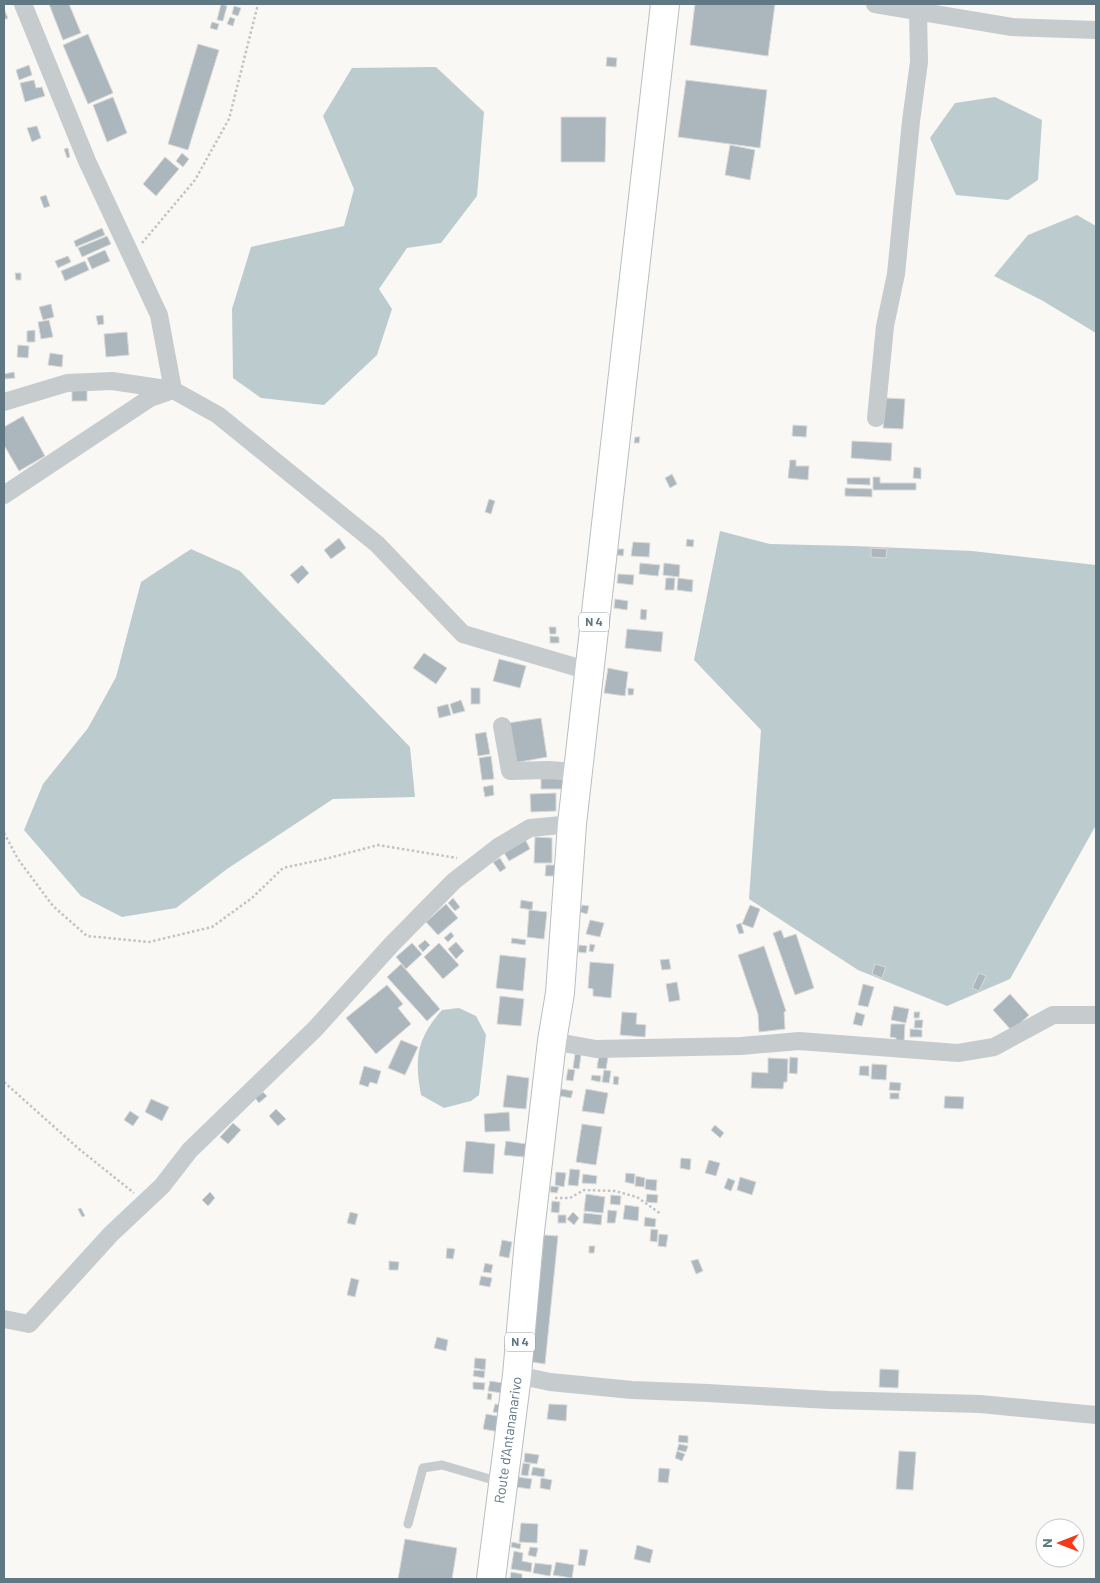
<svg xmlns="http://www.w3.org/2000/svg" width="1100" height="1583" viewBox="0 0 1100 1583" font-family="Barlow,sans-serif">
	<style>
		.water { fill: #bccbce }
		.building { fill: #abb7bc; stroke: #dadad8 }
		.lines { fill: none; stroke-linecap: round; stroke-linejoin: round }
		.primary-casing { stroke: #b8bec1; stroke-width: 30 }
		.path { stroke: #c1c4c6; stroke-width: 2.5; stroke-dasharray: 2.5 2.5; stroke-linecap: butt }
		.service { stroke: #c6cbce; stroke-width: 9 }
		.minor { stroke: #c6cbce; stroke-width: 18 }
		.primary { stroke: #fff; stroke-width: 28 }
		.labels { text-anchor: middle; stroke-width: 5; stroke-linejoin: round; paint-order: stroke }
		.shield { fill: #fff; stroke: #90a0a9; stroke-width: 1 }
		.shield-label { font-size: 12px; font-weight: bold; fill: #607784 }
		.street-label { font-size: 14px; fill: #607784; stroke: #fff }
	</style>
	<rect width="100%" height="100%" fill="#f9f8f5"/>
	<g class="water">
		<polygon points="436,67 484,112 477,196 441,243 407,248 379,289 392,309 377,355 324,405 261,398 233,378 232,309 251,247 344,226 354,189 323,116 352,68"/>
		<polygon points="995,97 1042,120 1038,180 1008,200 956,195 930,138 955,103"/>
		<polygon points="1077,215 1096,226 1096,333 1043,301 994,276 1028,235"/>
		<polygon points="720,531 770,544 854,546 972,551 1096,565 1096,825 1010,979 947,1006 858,970 749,899 761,730 694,660"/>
		<polygon points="191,549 240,571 410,747 415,797 333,799 227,869 176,908 122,917 81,896 24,830 43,784 88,728 116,677 141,582"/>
		<path d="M459 1008 476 1016 486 1035 479 1095 471 1101 444 1108 421 1095C414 1058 417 1038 442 1010Z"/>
	</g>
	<g class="building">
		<polygon points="49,4 69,4 81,33 63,40"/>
		<polygon points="221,4 227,6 223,21 217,20"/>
		<polygon points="695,4 775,4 768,56 690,45"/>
		<polygon points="234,6 241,8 238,16 232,14"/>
		<polygon points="4,9 8,18 4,20"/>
		<polygon points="230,17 235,19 233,26 227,24"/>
		<polygon points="212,22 219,24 217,30 210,28"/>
		<polygon points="88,34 113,93 88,104 63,45"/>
		<polygon points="198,44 219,50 188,150 168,144"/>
		<polygon points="607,57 617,58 616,67 606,66"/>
		<polygon points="29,65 32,75 19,80 16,70"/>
		<polygon points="34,80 36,88 42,87 45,96 25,102 20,83"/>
		<polygon points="686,80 767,90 760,148 678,137"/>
		<polygon points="113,97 127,133 107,142 93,105"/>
		<polygon points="561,117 606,117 605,162 561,162"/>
		<polygon points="37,126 41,138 32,142 27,128"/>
		<polygon points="730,145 755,150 750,180 725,175"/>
		<polygon points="68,148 70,157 67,158 64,149"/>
		<polygon points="182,153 189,159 183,167 176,161"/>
		<polygon points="165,157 179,169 156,196 143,184"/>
		<polygon points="46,195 50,206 44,208 40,197"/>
		<polygon points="102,228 105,235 76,247 74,241"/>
		<polygon points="107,236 111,244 82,257 78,248"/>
		<polygon points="105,250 110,261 92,269 87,258"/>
		<polygon points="68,256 71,262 58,268 55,261"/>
		<polygon points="85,261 89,270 65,281 61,271"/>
		<polygon points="15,273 21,273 21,280 16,280"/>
		<polygon points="51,304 54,317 43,320 39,307"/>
		<polygon points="103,315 104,324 98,325 96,316"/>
		<polygon points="49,320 53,337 41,339 38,322"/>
		<polygon points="35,330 35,342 27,342 27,331"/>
		<polygon points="127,332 129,355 106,357 104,334"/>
		<polygon points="18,345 29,346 28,358 17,357"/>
		<polygon points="50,353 63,355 62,367 48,365"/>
		<polygon points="14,372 15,378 5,379 4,374"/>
		<rect x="72" y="390" width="15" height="11"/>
		<polygon points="886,398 905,399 903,429 883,428"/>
		<polygon points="23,416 45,456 19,471 4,445 4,427"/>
		<polygon points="793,425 807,426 806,437 792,436"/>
		<polygon points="635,437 640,437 639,443 634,443"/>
		<polygon points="852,441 892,443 891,461 851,458"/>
		<polygon points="790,460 796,460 796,466 809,466 808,480 788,478"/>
		<polygon points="914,467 921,468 921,479 913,478"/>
		<polygon points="672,474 677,484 670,488 665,478"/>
		<polygon points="873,477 880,477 880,483 916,483 916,490 873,490"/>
		<polygon points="847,478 870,478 870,485 847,484"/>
		<polygon points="845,488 872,489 872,497 845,496"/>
		<polygon points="489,499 495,501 491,514 485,512"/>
		<polygon points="339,538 346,548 331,559 324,550"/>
		<polygon points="687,539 694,540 693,547 686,546"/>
		<polygon points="633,542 650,543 649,557 631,556"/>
		<polygon points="871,548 887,549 886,558 871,557"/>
		<polygon points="618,549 624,549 623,556 617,555"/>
		<polygon points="640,563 660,565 658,576 639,574"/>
		<polygon points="664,563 680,565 679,577 663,575"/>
		<polygon points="302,565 309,573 298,584 290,575"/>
		<polygon points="618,574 634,575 633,585 617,583"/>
		<polygon points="666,578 675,578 674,590 665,590"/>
		<polygon points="678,578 693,580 692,592 677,590"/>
		<polygon points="615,599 628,601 627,610 614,608"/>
		<polygon points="641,609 647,610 646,620 640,619"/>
		<polygon points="549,627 556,627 556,634 550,634"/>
		<polygon points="627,629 663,632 661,652 625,648"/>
		<polygon points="550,636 559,637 559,643 550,643"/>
		<polygon points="424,653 447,668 436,684 413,668"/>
		<polygon points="499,659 526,666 520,688 493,681"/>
		<polygon points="608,668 628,672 625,696 604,693"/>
		<rect x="471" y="688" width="9" height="16"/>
		<polygon points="628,688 634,689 633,695 628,695"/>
		<polygon points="461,700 465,711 453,714 450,704"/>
		<polygon points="448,704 451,715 439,718 437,707"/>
		<polygon points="541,718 547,757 514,763 508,723"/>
		<polygon points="486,732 490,754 478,756 475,734"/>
		<polygon points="491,756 494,779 482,780 479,758"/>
		<polygon points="541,773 569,780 569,789 541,789"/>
		<polygon points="493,785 494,795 485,797 483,787"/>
		<polygon points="556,793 556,811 531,812 530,794"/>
		<polygon points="535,837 552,838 552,863 534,863"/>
		<polygon points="525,839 530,849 509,861 503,851"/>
		<polygon points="500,858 506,868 500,872 493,862"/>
		<polygon points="546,865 555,865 554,876 545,876"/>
		<polygon points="453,898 460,907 455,911 448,903"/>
		<polygon points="521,900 533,902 532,910 520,908"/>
		<polygon points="446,904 458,918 438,935 426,922"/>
		<polygon points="582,905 589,906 587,914 580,912"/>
		<polygon points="750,905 760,909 753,928 742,924"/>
		<polygon points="529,910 547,912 544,939 527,937"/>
		<polygon points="590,920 604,923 600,937 586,934"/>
		<polygon points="741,923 744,933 739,934 736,925"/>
		<polygon points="781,930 784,938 796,934 814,988 795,995 773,933"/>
		<polygon points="451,932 454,936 448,942 444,938"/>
		<polygon points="512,938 526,940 525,945 511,943"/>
		<polygon points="425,940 430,945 423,952 418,946"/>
		<polygon points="456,942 464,951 456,959 448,949"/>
		<polygon points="412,943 422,954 406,969 396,957"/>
		<polygon points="439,943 459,965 443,979 424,957"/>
		<polygon points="590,944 595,945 593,952 589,951"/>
		<polygon points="579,945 587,946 586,953 578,952"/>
		<polygon points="764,946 786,1011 784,1012 785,1029 759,1032 758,1014 738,955"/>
		<polygon points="500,955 526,958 523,991 496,988"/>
		<polygon points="669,959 671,969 662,970 660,960"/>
		<polygon points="590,962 614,964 611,998 593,996 593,989 588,988"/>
		<polygon points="401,964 440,1009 427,1021 387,977"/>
		<polygon points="875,964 886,967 882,978 872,974"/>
		<polygon points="979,973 986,976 979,991 972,988"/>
		<polygon points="677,982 680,1000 669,1002 666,984"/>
		<polygon points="863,984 874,987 868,1007 858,1005"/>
		<polygon points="387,985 403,1004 398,1008 411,1024 376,1054 346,1018"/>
		<polygon points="1010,994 1029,1015 1012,1031 993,1010"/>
		<polygon points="500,996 524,999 521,1026 497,1024"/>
		<polygon points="894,1006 909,1009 906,1023 891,1020"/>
		<polygon points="622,1012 637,1013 636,1024 646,1025 645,1037 620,1035"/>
		<polygon points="856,1012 865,1015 862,1026 853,1024"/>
		<polygon points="914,1012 920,1012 919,1018 914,1018"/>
		<polygon points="915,1020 923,1020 922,1028 914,1028"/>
		<polygon points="891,1024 905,1024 904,1042 896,1041 896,1038 890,1037"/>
		<polygon points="910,1029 922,1030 922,1037 910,1037"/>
		<polygon points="401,1040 418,1047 405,1075 388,1068"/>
		<polygon points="575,1054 581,1055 579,1069 573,1068"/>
		<polygon points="599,1055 608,1057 606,1069 597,1068"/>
		<polygon points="790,1057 798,1058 797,1074 789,1073"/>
		<polygon points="768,1058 788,1059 787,1082 784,1082 783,1089 751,1088 752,1072 768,1073"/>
		<polygon points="872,1064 887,1065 886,1080 871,1079"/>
		<polygon points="364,1066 381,1071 377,1084 370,1082 368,1087 359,1084"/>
		<polygon points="860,1066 869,1066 869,1076 859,1075"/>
		<polygon points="568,1069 575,1070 573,1081 566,1080"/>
		<polygon points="604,1070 611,1071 609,1083 602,1082"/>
		<polygon points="507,1075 529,1078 526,1109 503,1107"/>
		<polygon points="592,1075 601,1076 600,1082 591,1080"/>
		<polygon points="614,1076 619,1077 618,1085 613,1084"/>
		<polygon points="890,1082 901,1083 900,1091 889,1090"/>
		<polygon points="561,1089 573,1091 571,1098 560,1096"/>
		<polygon points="586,1089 608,1093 604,1114 582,1111"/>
		<polygon points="263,1092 267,1096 259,1103 255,1098"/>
		<rect x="890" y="1093" width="9" height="6"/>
		<polygon points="945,1096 964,1097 963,1109 944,1108"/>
		<polygon points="151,1099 169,1107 162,1121 145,1112"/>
		<polygon points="276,1109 286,1119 278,1126 269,1116"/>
		<polygon points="130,1111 139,1117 133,1126 124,1120"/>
		<polygon points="509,1112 510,1131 485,1132 484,1114"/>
		<polygon points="233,1123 241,1130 228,1144 220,1137"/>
		<polygon points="582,1124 602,1127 596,1165 576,1162"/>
		<polygon points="715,1125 724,1133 720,1138 711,1130"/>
		<polygon points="466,1141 495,1144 493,1174 463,1172"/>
		<polygon points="506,1141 526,1144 524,1157 504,1155"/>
		<polygon points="681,1158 691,1159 690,1170 680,1168"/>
		<polygon points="709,1160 720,1163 716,1176 705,1173"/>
		<polygon points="570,1169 580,1170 578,1186 568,1185"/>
		<polygon points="556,1172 566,1173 564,1187 555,1185"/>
		<polygon points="626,1173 635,1174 634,1184 625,1182"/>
		<polygon points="583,1174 597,1176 596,1184 582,1183"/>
		<polygon points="636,1176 645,1178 644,1187 635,1186"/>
		<polygon points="740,1177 756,1182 752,1195 737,1190"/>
		<polygon points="728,1178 735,1181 731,1191 724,1188"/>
		<polygon points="646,1179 657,1180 656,1191 645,1189"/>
		<polygon points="551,1186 559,1187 557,1193 550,1192"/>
		<polygon points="210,1192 215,1198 208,1206 202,1200"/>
		<polygon points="586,1194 605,1197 603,1213 584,1211"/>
		<polygon points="647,1194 658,1195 657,1203 646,1202"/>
		<polygon points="611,1195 621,1196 620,1205 610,1204"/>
		<polygon points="552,1201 560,1202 559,1213 551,1212"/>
		<polygon points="625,1205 639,1207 638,1221 623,1219"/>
		<polygon points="81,1208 85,1216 82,1217 78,1209"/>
		<polygon points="608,1210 617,1211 615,1223 607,1223"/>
		<polygon points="350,1212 358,1214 355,1225 347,1223"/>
		<polygon points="573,1212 579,1218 574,1225 567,1219"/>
		<polygon points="584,1213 602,1215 601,1225 583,1223"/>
		<rect x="558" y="1215" width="8" height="8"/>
		<polygon points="645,1217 656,1219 655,1227 644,1226"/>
		<polygon points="651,1229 658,1230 657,1242 650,1241"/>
		<polygon points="659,1234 668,1235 666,1247 658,1246"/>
		<polygon points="544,1235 558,1236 545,1364 532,1362"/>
		<polygon points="502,1240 512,1242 509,1258 499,1256"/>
		<polygon points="589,1246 595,1246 594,1253 589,1253"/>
		<polygon points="447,1248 455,1249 453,1259 446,1258"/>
		<polygon points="698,1259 703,1271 696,1274 691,1261"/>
		<polygon points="389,1261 399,1262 398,1270 389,1270"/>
		<polygon points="485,1263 493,1265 491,1273 483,1272"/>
		<polygon points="481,1276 492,1278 490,1287 479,1285"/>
		<polygon points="351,1278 359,1280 355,1297 347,1295"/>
		<polygon points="437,1337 448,1340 446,1351 434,1348"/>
		<polygon points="475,1358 486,1359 485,1370 474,1368"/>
		<polygon points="880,1369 899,1370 898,1388 879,1387"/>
		<polygon points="474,1370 485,1371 484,1378 473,1376"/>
		<polygon points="490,1381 503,1383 502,1393 488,1391"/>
		<polygon points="473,1382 485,1383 484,1390 473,1389"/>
		<polygon points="488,1393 492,1394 491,1400 487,1399"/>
		<polygon points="495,1404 502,1405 501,1413 493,1412"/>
		<polygon points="549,1404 567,1405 566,1421 547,1419"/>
		<polygon points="486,1414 502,1417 499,1432 483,1429"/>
		<polygon points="679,1435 688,1436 688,1443 678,1442"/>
		<polygon points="679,1444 688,1446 686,1452 677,1450"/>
		<polygon points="677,1451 685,1454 682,1461 675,1458"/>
		<polygon points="899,1451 916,1452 913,1490 896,1489"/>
		<polygon points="525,1453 539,1455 537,1464 524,1462"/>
		<polygon points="523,1463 530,1464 528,1476 521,1475"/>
		<polygon points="533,1467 545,1469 544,1477 531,1475"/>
		<polygon points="659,1468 670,1469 668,1483 658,1482"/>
		<polygon points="518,1477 532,1479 530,1489 516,1487"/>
		<polygon points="541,1478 552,1480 550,1490 540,1488"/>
		<polygon points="521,1523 538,1524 537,1543 519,1542"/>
		<polygon points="405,1539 457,1548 452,1579 398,1579"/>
		<polygon points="512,1542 521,1544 520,1549 511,1547"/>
		<polygon points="637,1545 653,1550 650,1563 634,1559"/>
		<polygon points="530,1547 538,1548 536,1557 528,1555"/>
		<polygon points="580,1549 588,1550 585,1566 578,1565"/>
		<polygon points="514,1551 523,1553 522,1561 532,1563 531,1572 511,1569"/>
		<polygon points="556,1562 574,1565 572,1578 553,1575"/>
		<polygon points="535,1563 552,1565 550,1576 533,1573"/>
		<polygon points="511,1572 522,1574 522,1579 510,1579"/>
	</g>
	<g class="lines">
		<g class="primary-casing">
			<polyline id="primary" points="491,1579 517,1375 529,1240 552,1041 560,993 572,824 665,4"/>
		</g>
		<g class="path">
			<polyline points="142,243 195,180 229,119 258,4"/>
			<polyline points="4,833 18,859 53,906 87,936 149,942 212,927 252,898 283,868 329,858 378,845 457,858"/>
			<polyline points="4,1082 79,1149 134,1193"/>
			<polyline points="555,1198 570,1198 584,1190 615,1191 637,1197 661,1214"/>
		</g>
		<polyline class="service" points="408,1524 423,1468 442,1465 500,1482"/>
		<g class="minor">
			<polyline points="875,4 1012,27 1096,30"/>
			<polyline points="4,402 67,383 112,381 173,390 218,415 377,544 463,634 589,671"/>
			<polyline points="876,418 885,326 896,274 911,121 919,62 918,11"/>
			<polyline points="4,495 150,398 173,390 159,315 87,161 23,4"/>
			<polyline points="502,726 510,771 548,770 577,772"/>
			<polyline points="552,1041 596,1049 741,1046 799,1041 958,1053 994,1047 1053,1015 1096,1015"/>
			<polyline points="4,1319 29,1324 111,1234 162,1186 190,1150 315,1029 392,944 454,881 498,847 530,828 572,824"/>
			<polyline points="517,1375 550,1382 632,1390 708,1393 829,1400 980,1404 1096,1415"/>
		</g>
		<use href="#primary" class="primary"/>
	</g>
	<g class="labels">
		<g class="shield">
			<rect x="579" y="612.5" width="30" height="19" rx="4"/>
			<rect x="505" y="1332.5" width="30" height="19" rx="4"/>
		</g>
		<g class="shield-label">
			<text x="594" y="626">N 4</text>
			<text x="520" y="1346">N 4</text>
		</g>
		<g class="street-label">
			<text transform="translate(508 1440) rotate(-82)" y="5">Route d'Antananarivo</text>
		</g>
	</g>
	<rect width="1100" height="1583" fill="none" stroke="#607784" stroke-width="10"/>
	<g transform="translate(1060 1543) rotate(270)"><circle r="24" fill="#ffffff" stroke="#bfc9ce"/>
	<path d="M0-4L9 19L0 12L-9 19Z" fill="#f53919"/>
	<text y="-8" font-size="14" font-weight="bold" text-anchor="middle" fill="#607784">N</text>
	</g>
</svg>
